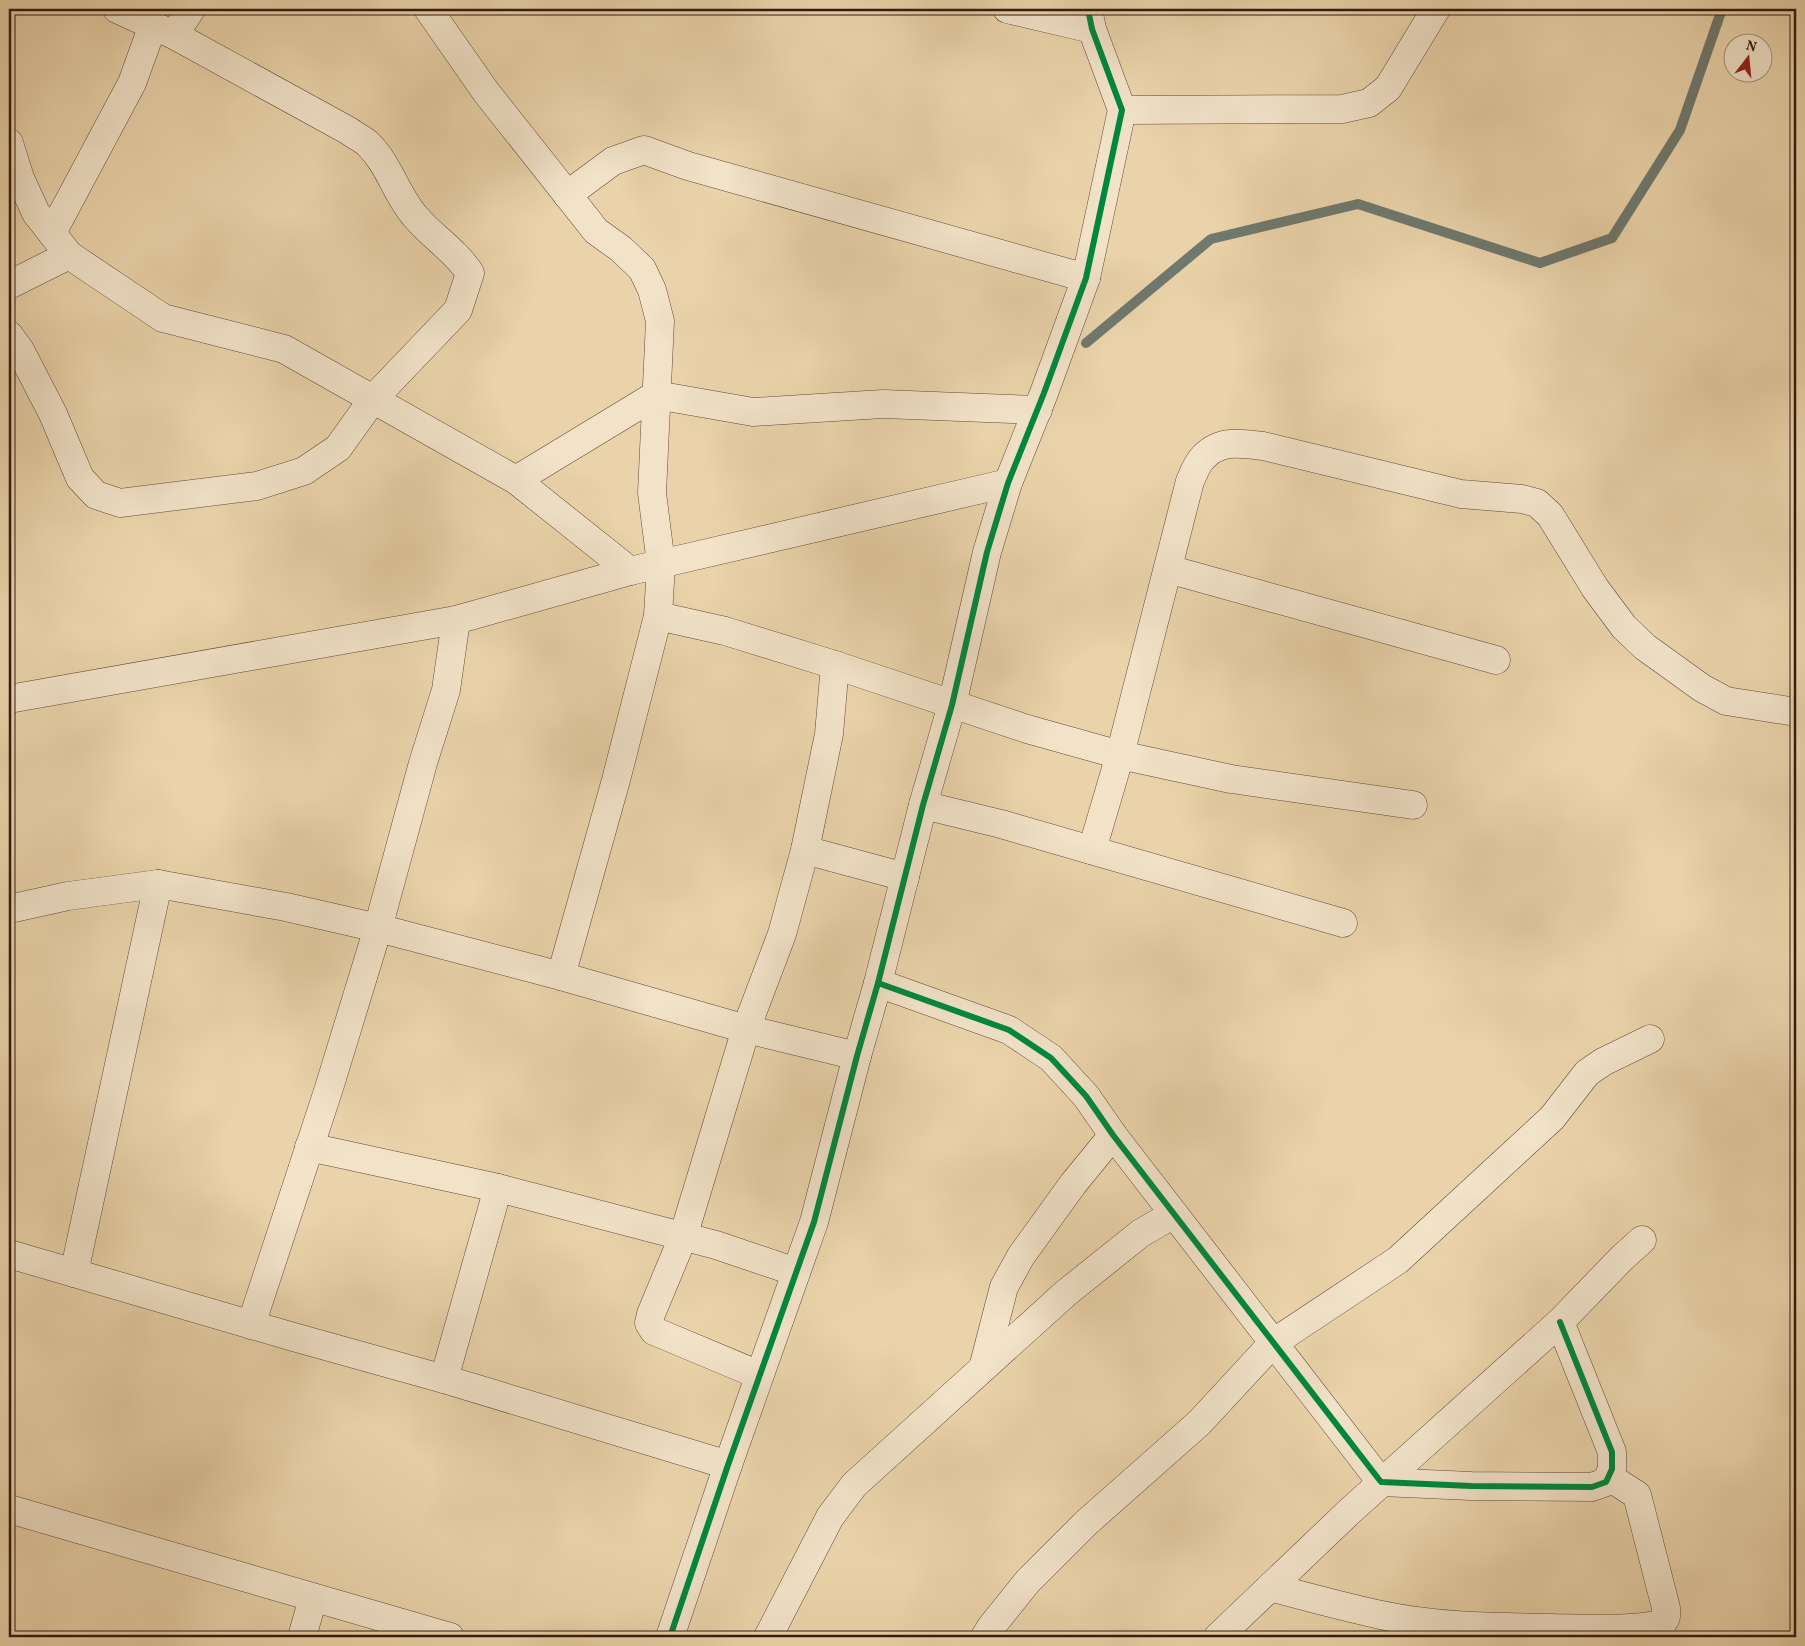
<svg xmlns="http://www.w3.org/2000/svg" width="1805" height="1646" viewBox="0 0 1805 1646" font-family="Vollkorn,serif">
	<style>
		.lines { fill: none; stroke-linecap: round; stroke-linejoin: round }
		.stream { stroke: #6f796e; stroke-width: 10 }
		.minor-casing { stroke: #604938; stroke-width: 29 }
		.tertiary-casing { stroke: #604938; stroke-width: 29 }
		.minor { stroke: #f1e2c8; stroke-width: 28 }
		.tertiary { stroke: #f1e2c8; stroke-width: 28 }
		.cycleway-casing { stroke: #f1e2c8; stroke-width: 9 }
		.cycleway { stroke: #00873e; stroke-width: 6 }
	</style>
	<rect width="100%" height="100%" fill="#ead3aa"/>
	<filter id="stains"><feTurbulence type="fractalNoise" baseFrequency=".004" numOctaves="4"/><feColorMatrix values="0 0 0 0 .2 0 0 0 0 .09 0 0 0 0 .02 0 0 0 .5 -.17"/></filter>
	<radialGradient id="worn" r=".72"><stop offset=".6" stop-color="#630" stop-opacity="0"/><stop offset="1" stop-color="#630" stop-opacity=".3"/></radialGradient>
	<g class="lines">
		<polyline class="stream" points="1086,343 1211,239 1358,204 1540,263 1612,238 1680,130 1722,9"/>
		<g class="minor-casing">
			<g id="minor">
				<polyline points="428,9 486,92 596,231 621,249 642,269 652,290 660,321 652,493 661,564 658,616 616,780 561,976"/>
				<polyline points="1007,9 1092,29"/>
				<polyline points="174,35 191,9"/>
				<polyline points="1122,110 1342,109 1369,103 1388,88 1436,9"/>
				<polyline points="9,143 20,178 36,213 69,255 163,318 284,349 516,480 630,571"/>
				<polyline points="567,195 613,161 644,150 688,166 1086,278"/>
				<polyline points="52,233 132,83 153,25"/>
				<polyline points="9,285 69,255"/>
				<path d="M9 335 20 350 53 414 80 478 96 495 120 503 257 486 304 471 338 448 373 399 458 310 470 273C455 250 431 236 414 215 396 194 389 164 368 144 363 139 355 136 349 131L174 35 117 9"/>
				<polyline points="516,480 656,395 753,412 883,404 1038,410"/>
				<polyline points="1168,569 1496,660"/>
				<polyline points="658,616 725,631 835,665 1027,729 1120,755 1231,779 1413,805"/>
				<polyline points="9,699 456,620 630,571 1008,483"/>
				<polyline points="923,805 1001,824 1343,923"/>
				<polyline points="805,850 905,877"/>
				<path d="M1092 850 1120 755 1190 481C1193 475 1196 466 1201 460 1218 439 1240 443 1263 446L1461 494 1522 499 1537 503 1550 515 1595 588 1624 627 1645 647 1702 688 1726 701 1796 712"/>
				<polyline points="9,909 68,896 158,884 286,907 378,928 561,976 746,1029 857,1056"/>
				<polyline points="878,983 1009,1030 1051,1058 1086,1096 1113,1135 1381,1482 1471,1486 1592,1487 1606,1482 1612,1469 1612,1452 1560,1322"/>
				<polyline points="309,1147 498,1188 716,1245 796,1272"/>
				<polyline points="9,1254 290,1336 444,1379 728,1465"/>
				<polyline points="74,1273 158,884"/>
				<polyline points="251,1325 329,1088 378,928 423,763 446,690 456,620"/>
				<polyline points="983,1368 1004,1287 1021,1256 1073,1184 1113,1135"/>
				<polyline points="759,1375 654,1331 649,1323 651,1314 683,1237 746,1029 782,934 805,850 829,734 835,665"/>
				<polyline points="444,1379 498,1188"/>
				<path d="M1270 1587C1307 1597 1344 1607 1381 1615 1437 1627 1495 1627 1552 1628 1588 1629 1626 1631 1662 1624L1666 1617V1608L1637 1495 1609 1477"/>
				<polyline points="302,1637 313,1598"/>
				<polyline points="670,1637 728,1465 814,1222 857,1056 878,983 923,805 952,705 987,552 1008,483 1044,393 1086,278 1122,110 1092,29 1088,9"/>
				<polyline points="768,1637 830,1517 854,1485 1066,1293 1141,1233 1174,1214"/>
				<polyline points="985,1637 991,1627 1028,1581 1086,1523 1199,1423 1273,1343 1398,1260 1552,1118 1587,1073 1603,1062 1650,1039"/>
				<polyline points="1218,1637 1350,1511 1560,1322 1622,1258 1642,1240"/>
			</g>
		</g>
		<g class="tertiary-casing">
			<polyline id="tertiary" points="9,1509 450,1637"/>
		</g>
		<use href="#minor" class="minor"/>
		<use href="#tertiary" class="tertiary"/>
		<g class="cycleway-casing">
			<g id="cycleway">
				<polyline points="878,983 1009,1030 1051,1058 1086,1096 1113,1135 1381,1482 1471,1486 1592,1487 1606,1482 1612,1469 1612,1452 1560,1322"/>
				<polyline points="670,1637 728,1465 814,1222 857,1056 878,983 923,805 952,705 987,552 1008,483 1044,393 1086,278 1122,110 1092,29 1088,9"/>
			</g>
		</g>
		<use href="#cycleway" class="cycleway"/>
	</g>
	<rect width="1805" height="1646" fill="none" stroke="#ead3aa" stroke-width="30"/>
	<rect x="10" y="10" width="1785" height="1626" fill="none" stroke="#321b12" stroke-width="2.5"/>
	<rect x="15" y="15" width="1775" height="1616" fill="none" stroke="#321b12"/>
	<g transform="translate(1748 58) rotate(16)"><circle r="24" fill="#f1e2c8" stroke="#a5927f"/>
	<path d="M0-4L9 19L0 12L-9 19Z" fill="#8f2418"/>
	<text y="-8" font-size="14" font-weight="bold" text-anchor="middle" fill="#321b12">N</text>
	</g>
	<rect width="100%" height="100%" filter="url(#stains)"/>
	<rect width="100%" height="100%" fill="url(#worn)"/>
</svg>
